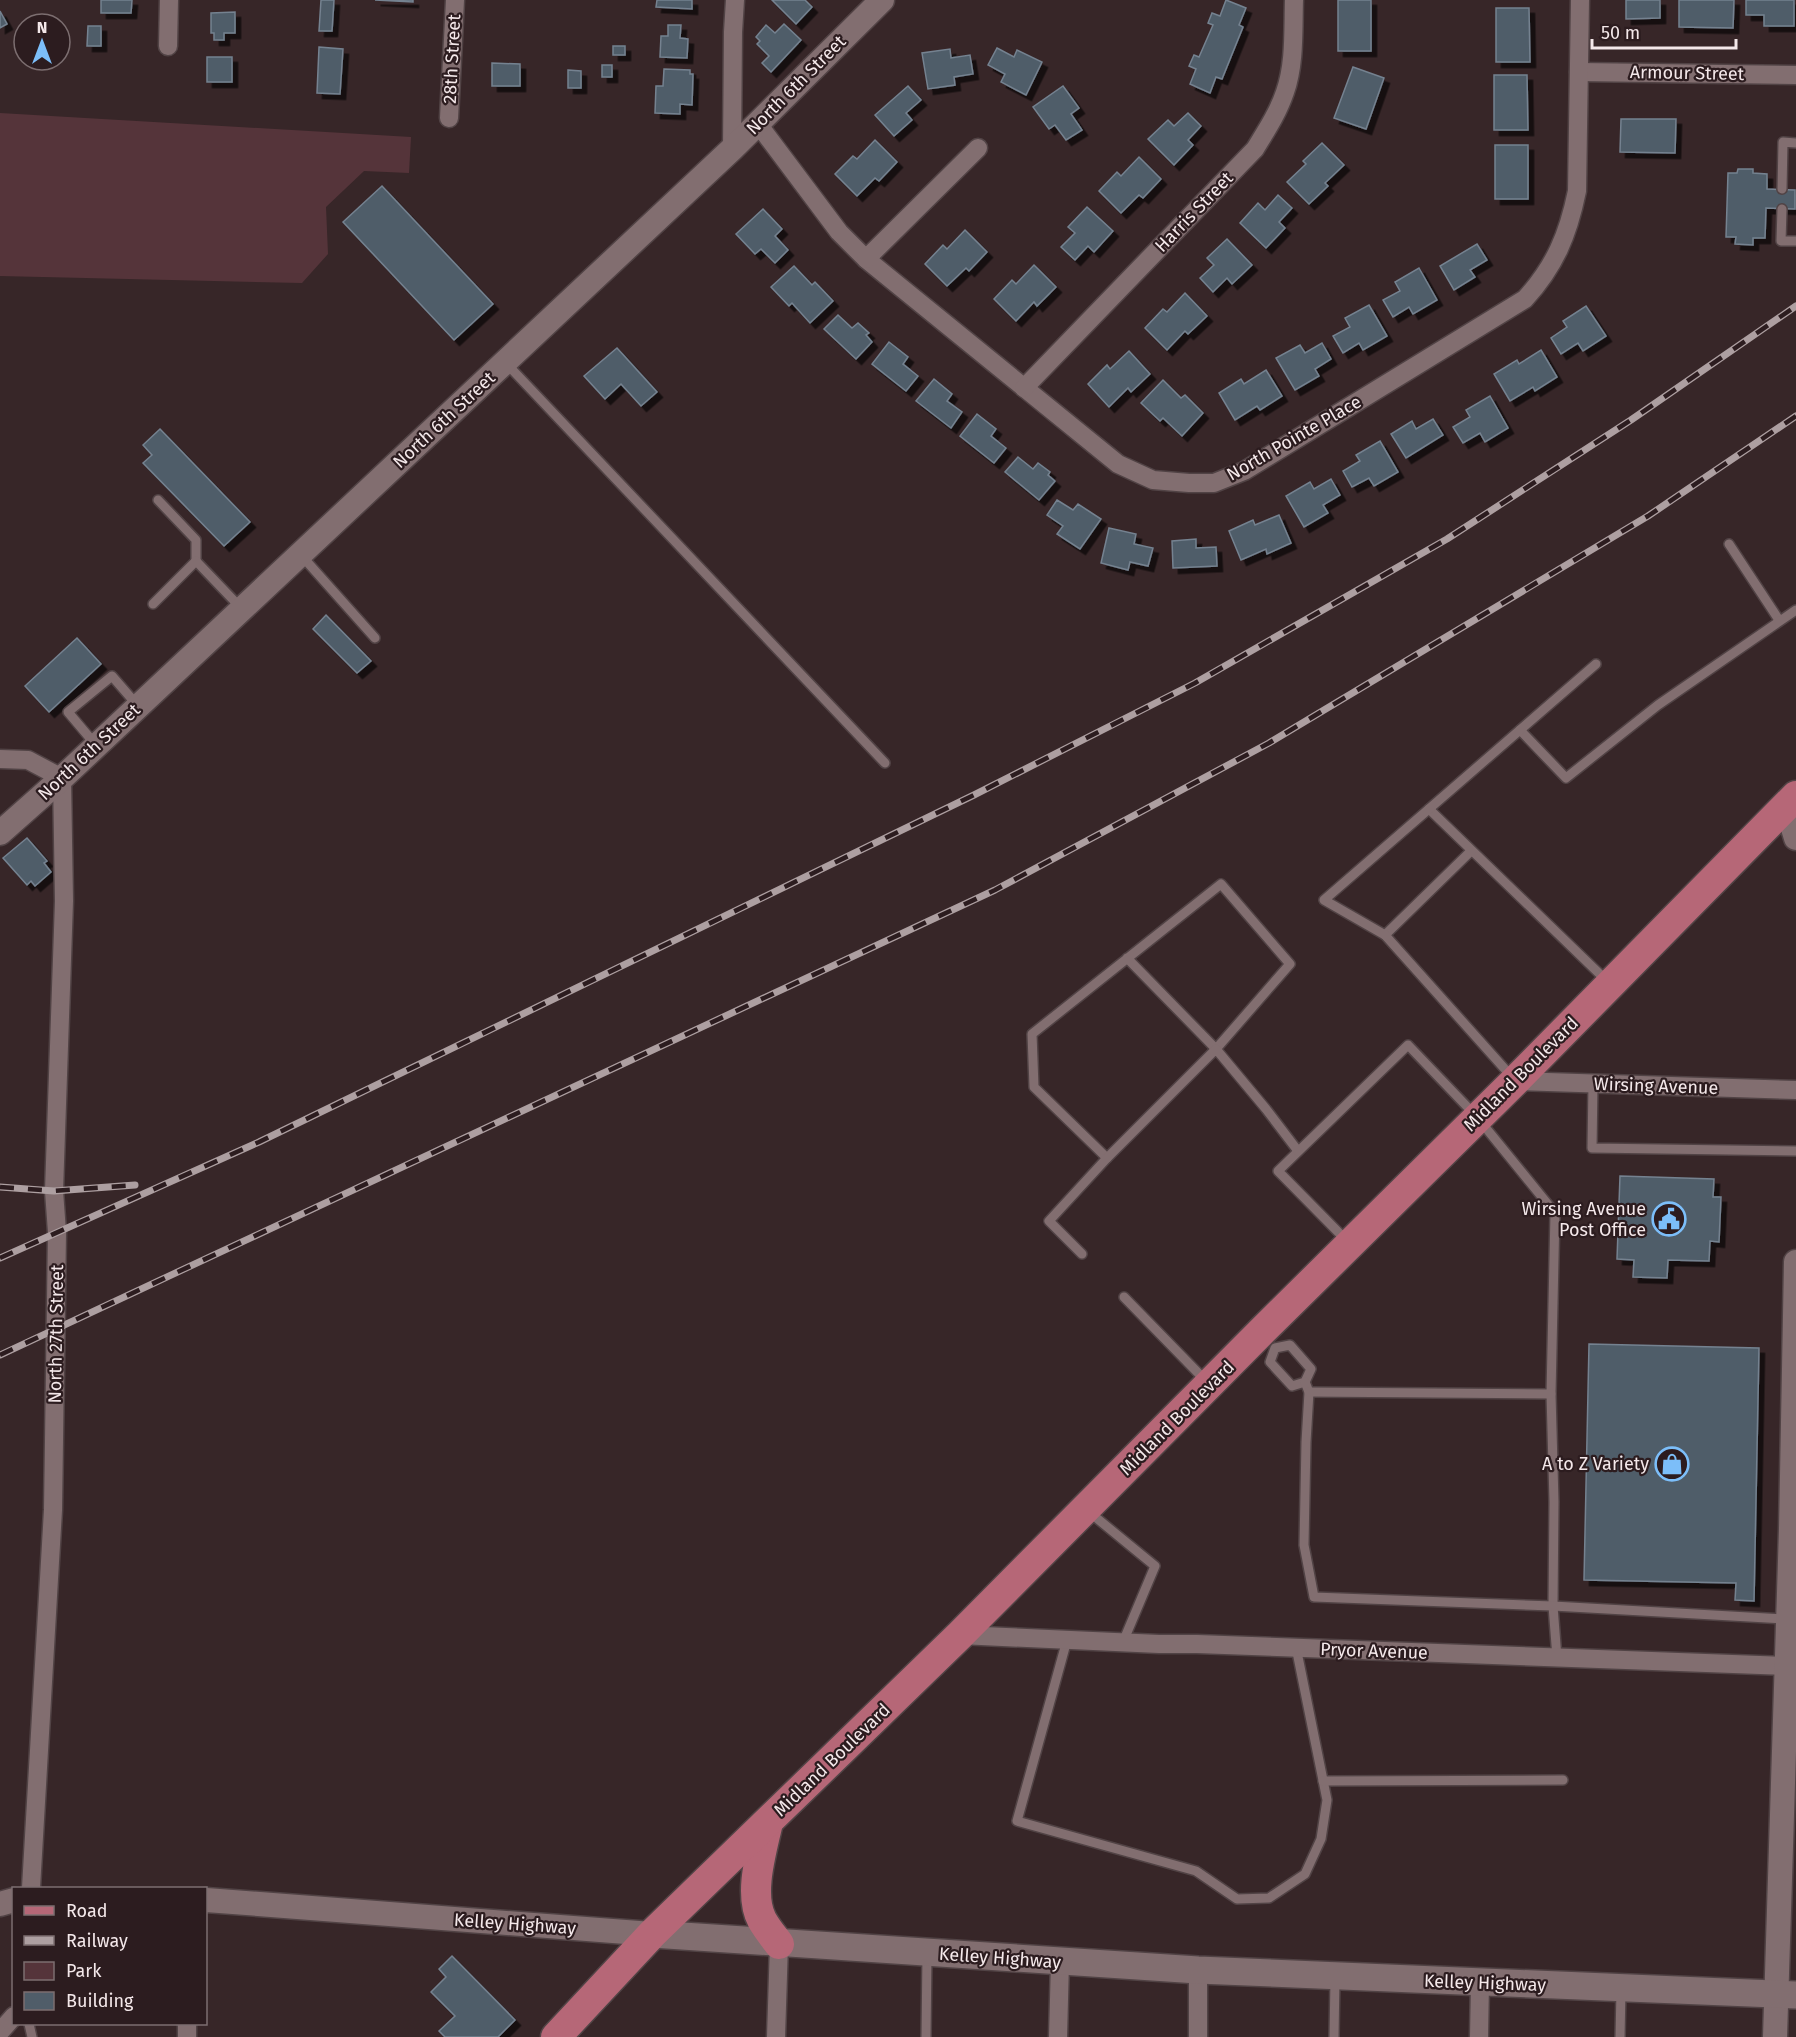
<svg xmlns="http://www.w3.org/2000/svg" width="1796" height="2037" viewBox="0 0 1796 2037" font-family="'Fira Sans',sans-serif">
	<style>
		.green { fill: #55343a }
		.building { fill: #505d69; stroke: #748290; stroke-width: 1.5; filter: url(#shadow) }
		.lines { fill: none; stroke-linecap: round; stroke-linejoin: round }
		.service-casing { stroke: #514345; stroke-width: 12 }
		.minor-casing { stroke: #514345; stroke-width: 21 }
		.tertiary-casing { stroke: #514345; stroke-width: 27 }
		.secondary-casing { stroke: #514345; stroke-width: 30 }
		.primary-casing { stroke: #514345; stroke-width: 33 }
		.service { stroke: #826e70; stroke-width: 9 }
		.minor { stroke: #826e70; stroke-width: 18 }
		.tertiary { stroke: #826e70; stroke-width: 24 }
		.secondary { stroke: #826e70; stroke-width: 27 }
		.primary { stroke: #b66777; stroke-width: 30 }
		.rail-casing { stroke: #ad9fa1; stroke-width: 7 }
		.rail { stroke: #2c1c1f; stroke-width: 4.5; stroke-dasharray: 14; stroke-linecap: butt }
		.labels { text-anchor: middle; stroke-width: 4.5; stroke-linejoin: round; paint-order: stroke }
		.street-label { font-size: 18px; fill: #f4e8ea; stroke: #2c1c1f }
		.poi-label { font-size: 18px; fill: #f4e8ea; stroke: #2c1c1f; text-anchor: end }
	</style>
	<defs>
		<filter id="shadow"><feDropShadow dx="5.5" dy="5.5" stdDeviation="0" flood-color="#0009"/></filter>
	</defs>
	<rect width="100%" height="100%" fill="#372628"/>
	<polygon class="green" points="0,113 411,137 409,173 364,171 326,207 328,254 302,283 0,276"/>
	<g class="building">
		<polygon points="101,0 132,0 131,13 101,13"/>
		<polygon points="321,0 334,0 332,31 319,31"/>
		<polygon points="375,0 413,0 413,2"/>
		<polygon points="657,0 692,0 692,9 656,7"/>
		<polygon points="772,0 805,0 812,7 796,24"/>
		<polygon points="1226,0 1246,8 1239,25 1243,27 1222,79 1216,77 1210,93 1190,84 1196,69 1189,66 1194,55 1199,57 1213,25 1208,23 1212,13 1220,16"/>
		<rect x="1338" y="0" width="33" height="51"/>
		<polygon points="1626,0 1660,0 1660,18 1626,19"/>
		<polygon points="1679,0 1734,0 1733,28 1679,27"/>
		<polygon points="1746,0 1794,0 1794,26 1764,26 1764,15 1746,15"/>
		<polygon points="1496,8 1529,8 1530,62 1496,62"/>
		<polygon points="0,11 7,24 0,28"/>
		<polygon points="235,12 235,33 224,33 224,40 214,40 214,33 211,33 211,13"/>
		<polygon points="784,24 801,40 771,72 762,63 769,56 757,44 760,41 756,37 766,25 775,33"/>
		<polygon points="668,25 681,25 680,38 688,39 687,58 660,57 661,36 668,36"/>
		<polygon points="88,26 101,26 101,46 87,46"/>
		<rect x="613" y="46" width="12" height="9"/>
		<polygon points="319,47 343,49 340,94 317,93"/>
		<polygon points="997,48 1014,57 1017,50 1042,62 1026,95 1001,82 1005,74 988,65"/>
		<polygon points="950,49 951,58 970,55 973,74 954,77 955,85 928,89 922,53"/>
		<rect x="207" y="57" width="25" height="25"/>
		<polygon points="492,63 520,64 520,86 492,86"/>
		<rect x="602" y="65" width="10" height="12"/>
		<polygon points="1353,67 1384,78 1366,129 1334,118"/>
		<polygon points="664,69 690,70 690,74 693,74 692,105 680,104 680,114 655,113 656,86 663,86"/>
		<polygon points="568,70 581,71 581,88 568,88"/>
		<polygon points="1494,75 1527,75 1528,130 1494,130"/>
		<polygon points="908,86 921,100 906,113 912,120 894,136 875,115"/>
		<polygon points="1063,86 1079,108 1071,114 1082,130 1066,140 1055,125 1049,129 1033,107"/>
		<polygon points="1188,113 1201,126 1188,140 1193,145 1174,165 1148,139 1168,120 1174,126"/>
		<polygon points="1621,119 1676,119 1675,153 1620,152"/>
		<polygon points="875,140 897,162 879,181 875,178 857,196 835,174 853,156 857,159"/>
		<polygon points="1322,143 1344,165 1325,183 1328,186 1309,204 1287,182 1306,164 1303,161"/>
		<rect x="1495" y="145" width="33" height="54"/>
		<polygon points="1139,157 1161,179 1143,198 1139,195 1121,213 1099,191 1117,172 1121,176"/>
		<polygon points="1738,169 1753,169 1753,173 1767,174 1767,189 1795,190 1795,209 1766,208 1765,238 1753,238 1753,245 1735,244 1736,237 1726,237 1728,173 1737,173"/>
		<polygon points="382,186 493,304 454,340 343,222"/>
		<polygon points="1278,195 1292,208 1279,222 1285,228 1266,248 1240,223 1258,203 1265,210"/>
		<polygon points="1087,207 1113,231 1094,252 1088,246 1075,260 1061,247 1075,233 1068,227"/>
		<polygon points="763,209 782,229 775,236 788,250 775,263 761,249 755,254 736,234"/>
		<polygon points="965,230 987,252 969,271 966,268 947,286 925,264 943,245 947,249"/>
		<polygon points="1227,239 1252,265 1232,284 1227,278 1213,292 1200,278 1214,265 1207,258"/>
		<polygon points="1477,244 1487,260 1470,270 1475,277 1454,290 1440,266"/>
		<polygon points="1034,265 1056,287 1037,306 1034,302 1016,321 994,299 1012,280 1016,284"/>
		<polygon points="794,266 812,285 815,282 833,301 810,323 792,303 789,306 771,287"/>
		<polygon points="1419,268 1437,300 1413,314 1409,307 1393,317 1383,300 1400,291 1395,282"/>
		<polygon points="1185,293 1207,316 1188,334 1185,331 1167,350 1145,328 1163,309 1167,312"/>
		<polygon points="1369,305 1387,336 1363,350 1359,343 1343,353 1333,336 1350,327 1345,318"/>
		<polygon points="1586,306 1606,336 1583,351 1578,343 1561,354 1551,338 1567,327 1563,321"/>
		<polygon points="838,315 852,328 858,323 869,333 866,335 872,342 856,359 824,329"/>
		<polygon points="889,342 908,357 903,364 918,376 906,391 872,364"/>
		<polygon points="1322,343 1331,359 1315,369 1319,376 1295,390 1276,358 1300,345 1305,353"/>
		<polygon points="617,348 657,392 641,406 621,384 605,399 584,376"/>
		<polygon points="1541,350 1557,377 1535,391 1533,387 1510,401 1494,374 1517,360 1519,364"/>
		<polygon points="1129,351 1150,374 1131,392 1128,388 1109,407 1088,384 1107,365 1110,369"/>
		<polygon points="1266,370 1282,396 1260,410 1257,406 1235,420 1219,393 1241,379 1244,384"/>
		<polygon points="934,379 952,394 947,401 962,412 951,428 916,401"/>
		<polygon points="1163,380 1181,398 1185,395 1203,413 1182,436 1163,418 1160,421 1141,403"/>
		<polygon points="1490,396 1508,428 1485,442 1480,433 1463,443 1453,427 1470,417 1466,410"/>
		<polygon points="977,414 996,429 991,436 1006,448 994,463 960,436"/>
		<polygon points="1433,419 1443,435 1406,458 1391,434 1412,421 1416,429"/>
		<polygon points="160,429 250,522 224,546 143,463 152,455 143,445"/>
		<polygon points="1380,441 1398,472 1374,486 1369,478 1352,487 1343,471 1360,461 1356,455"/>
		<polygon points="1018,457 1033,469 1038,463 1050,472 1048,475 1055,481 1039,500 1005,472"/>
		<polygon points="1331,479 1340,495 1323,505 1328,513 1304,527 1286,496 1310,482 1314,489"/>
		<polygon points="1057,500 1073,510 1078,504 1101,519 1080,549 1057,534 1063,526 1047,515"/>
		<polygon points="1279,515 1291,543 1267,554 1266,549 1241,560 1229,531 1253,520 1255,525"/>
		<polygon points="1109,528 1136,534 1134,544 1153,548 1148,566 1130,562 1128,570 1101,563"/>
		<polygon points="1196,539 1196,548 1216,547 1217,566 1173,568 1172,541"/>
		<polygon points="326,615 371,661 357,673 313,629"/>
		<polygon points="77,638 101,664 49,712 25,686"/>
		<polygon points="27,838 47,861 44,863 51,872 35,886 31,881 27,885 3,858"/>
		<polygon points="1620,1176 1714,1179 1713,1197 1721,1197 1719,1242 1710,1241 1709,1261 1668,1260 1667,1278 1633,1277 1634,1260 1617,1259"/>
		<polygon points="1589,1344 1759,1348 1754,1601 1735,1600 1736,1583 1584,1580"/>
		<polygon points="452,1956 515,2020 498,2037 445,2037 439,2031 455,2016 431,1992 446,1977 439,1969"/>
	</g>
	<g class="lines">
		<g class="service-casing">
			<g id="service">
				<polyline points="1782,189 1783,142 1796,143"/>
				<polyline points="1782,209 1781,241 1796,241"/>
				<polyline points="505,362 885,763"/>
				<polyline points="158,500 196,540 196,561"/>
				<polyline points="1729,544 1779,620"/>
				<polyline points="301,555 375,638"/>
				<polyline points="153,604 196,561 241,608"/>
				<polyline points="1520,730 1566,778 1658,705 1796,610"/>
				<polyline points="95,744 68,712 112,676 138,706"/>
				<polyline points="1429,809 1608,982"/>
				<polyline points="1385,935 1471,851"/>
				<polyline points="1512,1077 1385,935 1324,900 1596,664"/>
				<polyline points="1593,1084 1592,1148 1796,1151"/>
				<polyline points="1107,1158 1034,1087 1032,1034 1221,884 1290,964 1216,1049 1127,958"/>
				<polyline points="1347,1241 1278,1171 1408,1045 1477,1117 1555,1213 1551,1394 1554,1502 1553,1606 1557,1658"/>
				<polyline points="1082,1254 1049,1221 1107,1158 1216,1049 1266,1109 1298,1151"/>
				<polyline points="1124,1297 1206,1381"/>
				<polygon points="1290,1345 1311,1369 1305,1382 1292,1386 1270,1362 1275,1348"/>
				<polyline points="1305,1382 1309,1392 1306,1442 1304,1545 1314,1597 1553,1606 1786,1619"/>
				<polyline points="1309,1392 1551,1394"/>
				<polyline points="1088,1511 1155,1566 1123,1642"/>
				<polyline points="1067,1640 1017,1821 1196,1871 1237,1899 1269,1898 1305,1874 1321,1839 1327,1800 1296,1647"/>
				<polyline points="1323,1781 1563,1780"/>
				<polyline points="29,2024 32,2037"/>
				<polyline points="926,2037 927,1955"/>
				<polyline points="1334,2037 1335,1979"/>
				<polyline points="1620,2037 1621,1991"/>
			</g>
		</g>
		<g class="minor-casing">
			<g id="minor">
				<polyline points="168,46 169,0"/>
				<polyline points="1579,72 1796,75"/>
				<polyline points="449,118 455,0"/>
				<path d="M758 124 839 232 866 259 1118 464 1153 480 1189 483H1214L1244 471 1525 299C1555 266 1568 235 1577 191L1580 0"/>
				<polyline points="732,149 733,32 735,0"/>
				<polyline points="866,259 978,148"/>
				<path d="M1024 388 1255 149C1266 131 1278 113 1285 92 1295 64 1293 30 1294 0"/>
				<polyline points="0,759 28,760 62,778 64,901 54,1191 57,1232 53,1510 31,1888"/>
				<polyline points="1515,1081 1796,1090"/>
				<polyline points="960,1635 1159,1644 1197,1644 1787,1666"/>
				<polyline points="1198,1970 1198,2037"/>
				<polyline points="0,2032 14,2016"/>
				<polyline points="187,2037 187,2024"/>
				<polyline points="776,2037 779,1944"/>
				<polyline points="1058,2037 1060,1962"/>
				<polyline points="1479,2037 1480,1983"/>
			</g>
		</g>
		<g class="tertiary-casing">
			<g id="tertiary">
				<polyline points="1786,805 1796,838"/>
				<polyline points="0,833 62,778 732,149 882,0"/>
				<polyline points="206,1900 652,1934"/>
				<polyline points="0,1904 14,1900"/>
				<polyline points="1775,2037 1791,1529 1796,1262"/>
			</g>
		</g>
		<g class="secondary-casing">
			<polyline id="secondary" points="652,1934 1198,1970 1796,1995"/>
		</g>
		<g class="primary-casing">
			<g id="primary">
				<path d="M768 1822C762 1850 748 1894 762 1920 767 1929 773 1936 779 1944"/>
				<polyline points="556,2037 652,1934 960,1635 1263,1330 1515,1081 1796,796"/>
			</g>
		</g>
		<use href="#service" class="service"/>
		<use href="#minor" class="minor"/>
		<use href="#tertiary" class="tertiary"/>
		<use href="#secondary" class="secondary"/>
		<use href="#primary" class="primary"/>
		<g class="rail-casing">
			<g id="rail">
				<polyline points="0,1187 54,1191 135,1185"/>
				<polyline points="0,1258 259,1142 974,795 1195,683 1447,539 1631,420 1796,306"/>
				<polyline points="0,1355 995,890 1269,743 1648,516 1796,416"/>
			</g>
		</g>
		<use href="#rail" class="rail"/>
	</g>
	<defs>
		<g id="civic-ring" transform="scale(1.725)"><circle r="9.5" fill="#2c1c1f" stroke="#7cbef9" stroke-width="1.5"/><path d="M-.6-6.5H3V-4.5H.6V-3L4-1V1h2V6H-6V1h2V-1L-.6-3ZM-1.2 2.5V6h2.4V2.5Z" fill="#7cbef9"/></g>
		<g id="shop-ring" transform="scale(1.725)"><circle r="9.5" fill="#2c1c1f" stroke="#7cbef9" stroke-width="1.5"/><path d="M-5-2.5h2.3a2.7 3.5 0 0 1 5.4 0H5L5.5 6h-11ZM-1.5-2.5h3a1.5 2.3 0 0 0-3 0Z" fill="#7cbef9"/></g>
	</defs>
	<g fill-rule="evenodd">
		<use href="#civic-ring" x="1669" y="1219"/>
		<use href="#shop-ring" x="1672" y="1464"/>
	</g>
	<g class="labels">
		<g class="street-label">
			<text transform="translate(452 59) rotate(-87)" y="6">28th Street</text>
			<text transform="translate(1687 73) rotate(1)" y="6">Armour Street</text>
			<text transform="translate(796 85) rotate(-45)" y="6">North 6th Street</text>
			<text transform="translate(1194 212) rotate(-46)" y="6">Harris Street</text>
			<text transform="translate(444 420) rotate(-43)" y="6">North 6th Street</text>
			<text transform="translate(1294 438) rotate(-30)" y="6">North Pointe Place</text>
			<text transform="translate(89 752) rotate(-43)" y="6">North 6th Street</text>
			<text transform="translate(1521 1074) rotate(-45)" y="6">Midland Boulevard</text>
			<text transform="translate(1656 1086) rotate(2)" y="6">Wirsing Avenue</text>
			<text transform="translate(56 1334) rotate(-89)" y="6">North 27th Street</text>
			<text transform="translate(1177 1418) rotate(-45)" y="6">Midland Boulevard</text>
			<text transform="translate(1374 1651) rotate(2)" y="6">Pryor Avenue</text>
			<text transform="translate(832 1760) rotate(-44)" y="6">Midland Boulevard</text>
			<text transform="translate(515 1924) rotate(4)" y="6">Kelley Highway</text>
			<text transform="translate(1000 1958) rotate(4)" y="6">Kelley Highway</text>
			<text transform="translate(1485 1983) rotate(2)" y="6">Kelley Highway</text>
		</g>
		<g class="poi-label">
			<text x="1646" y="1215">Wirsing Avenue<tspan x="1646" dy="21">Post Office</tspan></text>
			<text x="1649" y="1470">A to Z Variety</text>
		</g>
	</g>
	<rect x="12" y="1887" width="195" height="138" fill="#2c1c1f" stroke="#7c6e70" stroke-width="1.5"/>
	<rect x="24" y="1906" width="30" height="9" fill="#b66777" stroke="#7c6e70" stroke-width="1.5"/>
	<text x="66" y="1917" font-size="18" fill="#f4e8ea">Road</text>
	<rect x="24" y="1936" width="30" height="9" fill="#ad9fa1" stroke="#7c6e70" stroke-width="1.5"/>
	<text x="66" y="1947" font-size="18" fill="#f4e8ea">Railway</text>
	<rect x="24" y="1962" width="30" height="18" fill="#55343a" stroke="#7c6e70" stroke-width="1.5"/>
	<text x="66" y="1977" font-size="18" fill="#f4e8ea">Park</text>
	<rect x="24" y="1992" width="30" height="18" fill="#505d69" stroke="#7c6e70" stroke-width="1.5"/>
	<text x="66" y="2007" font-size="18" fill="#f4e8ea">Building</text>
	<g transform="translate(42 42)"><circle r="28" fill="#2c1c1f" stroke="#7c6e70" stroke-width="1.5"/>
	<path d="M0-4.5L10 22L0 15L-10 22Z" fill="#7cbef9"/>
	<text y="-9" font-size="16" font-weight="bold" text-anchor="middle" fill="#f4e8ea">N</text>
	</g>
	<path d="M1592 39v9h144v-9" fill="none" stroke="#f4e8ea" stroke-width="3"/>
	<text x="1601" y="39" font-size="18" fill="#f4e8ea" stroke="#2c1c1f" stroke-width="4.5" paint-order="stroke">50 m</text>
</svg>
